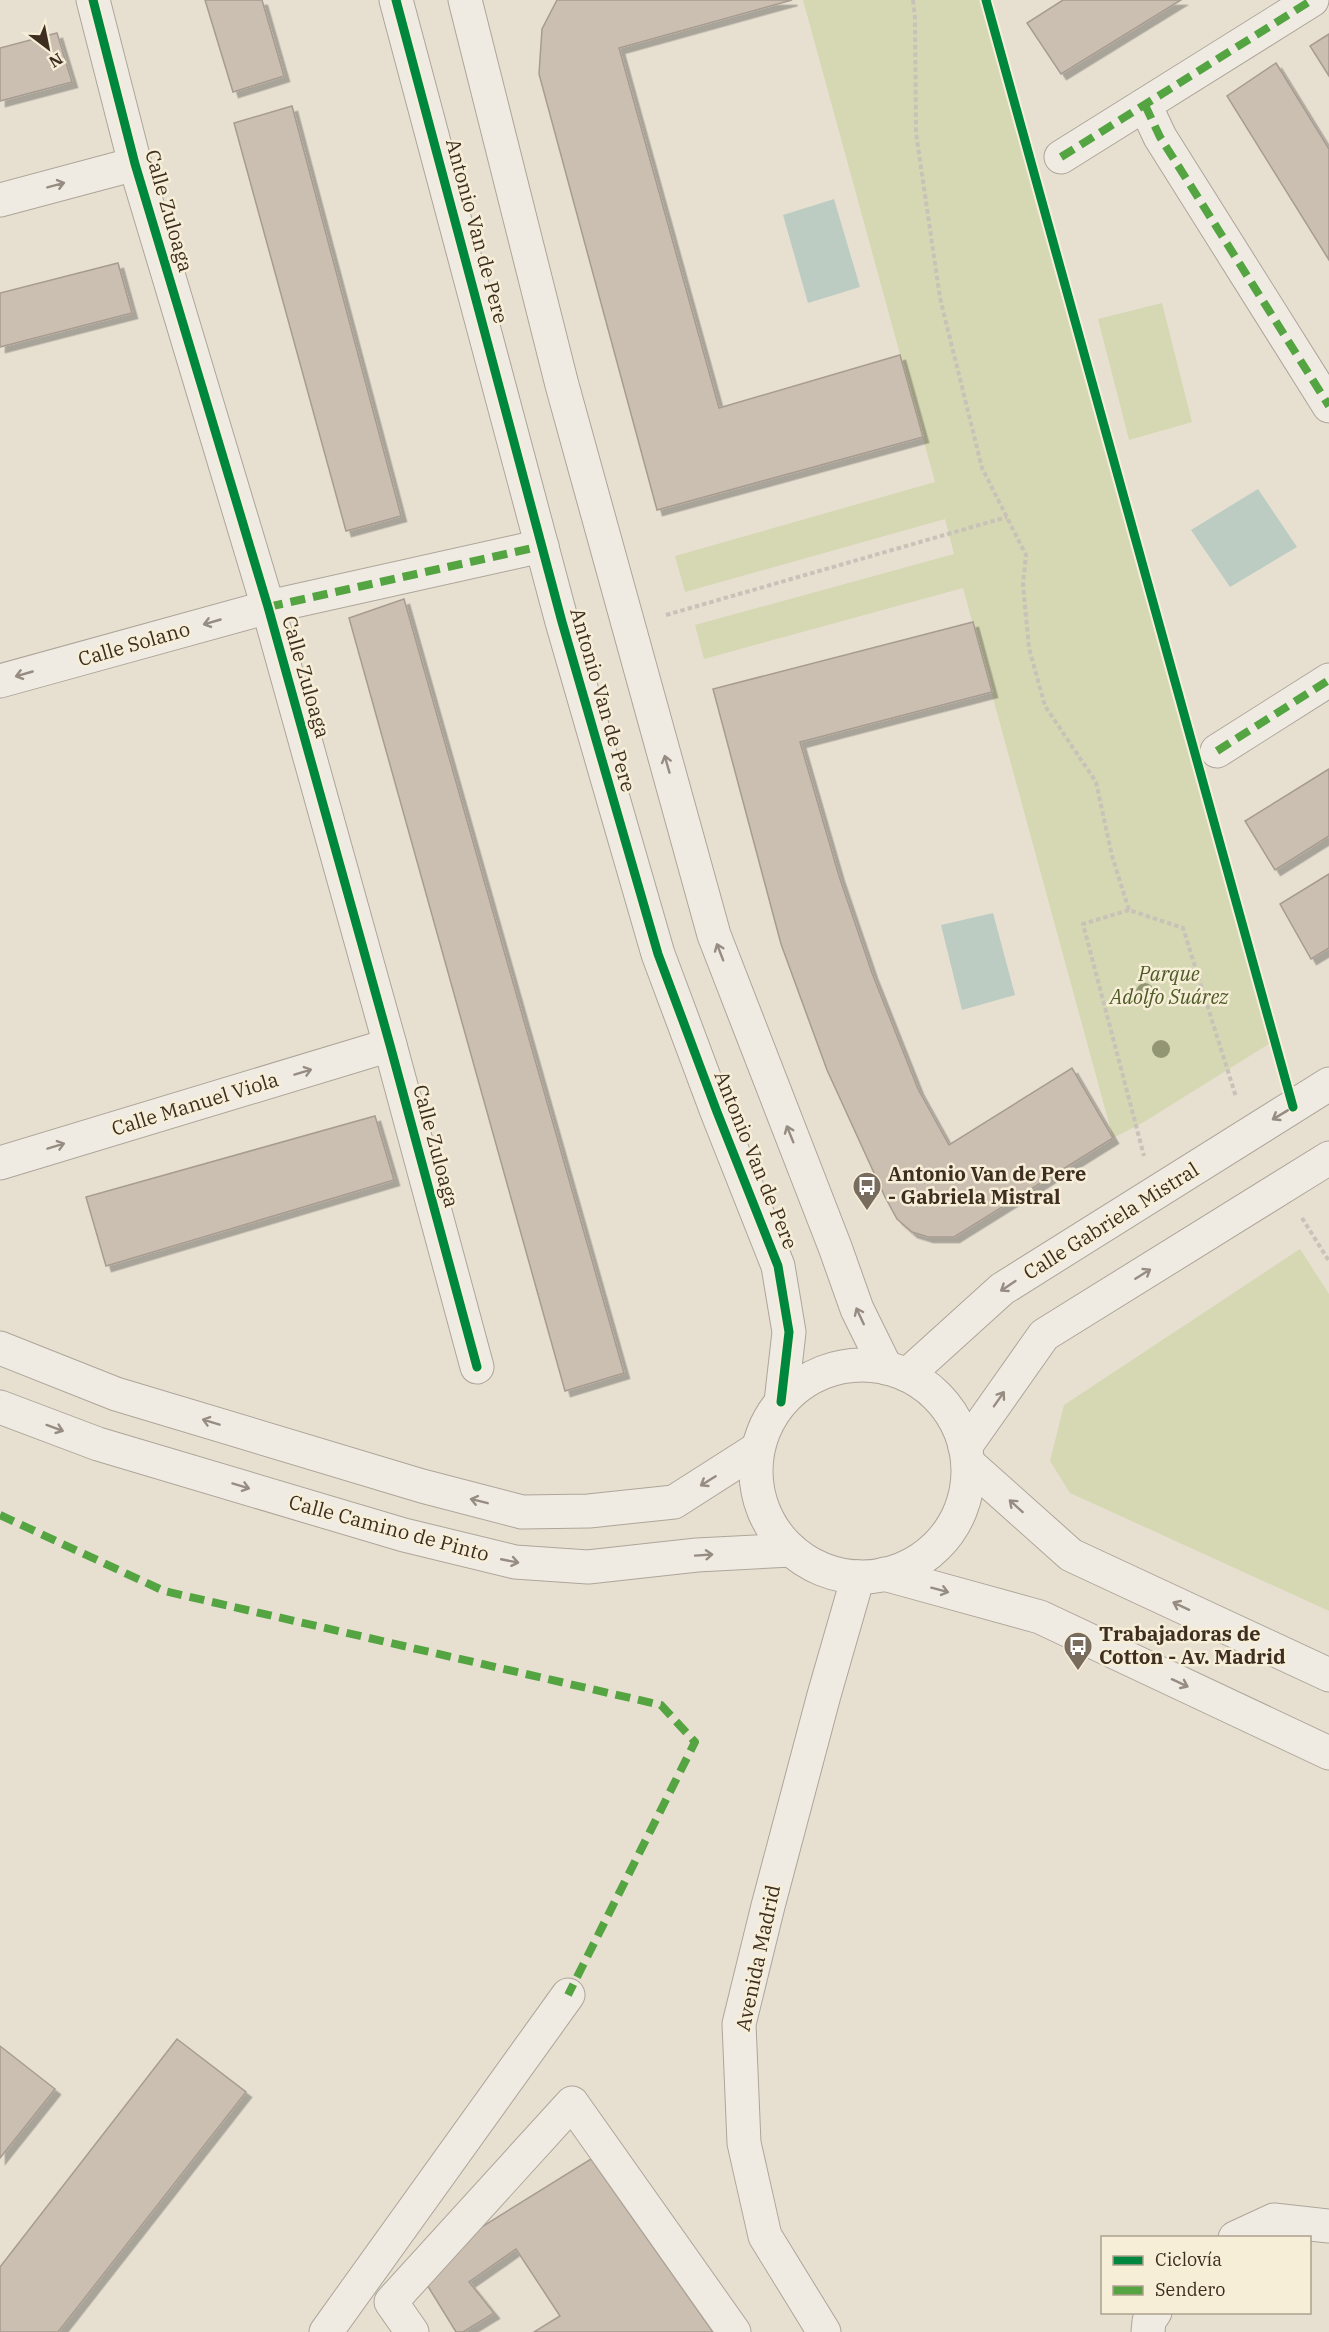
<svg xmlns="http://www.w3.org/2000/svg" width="1329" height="2332" viewBox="0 0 1329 2332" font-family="'IBM Plex Serif',serif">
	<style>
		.green { fill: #d6d7b3 }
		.water { fill: #bcccc2 }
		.building { fill: #cbbfb2; stroke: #a89c90; stroke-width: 1.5; filter: url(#shadow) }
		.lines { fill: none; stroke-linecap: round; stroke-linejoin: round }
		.minor-casing { stroke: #ada599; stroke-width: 35 }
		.path { stroke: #c8c2b9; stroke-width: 4; stroke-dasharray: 4.5 3; stroke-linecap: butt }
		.minor { stroke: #efebe3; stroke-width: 33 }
		.quiet { stroke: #54a441; stroke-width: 8; stroke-dasharray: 15 8; stroke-linecap: butt }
		.cycleway-casing { stroke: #f7eed8; stroke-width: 13 }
		.cycleway { stroke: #00873e; stroke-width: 9 }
		.tree { fill: #929673 }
		.oneway { stroke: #968c82 }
		.labels { text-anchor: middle; stroke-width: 5; stroke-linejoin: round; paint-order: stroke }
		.street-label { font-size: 20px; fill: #3d2e20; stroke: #f7eed8 }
		.park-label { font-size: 20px; font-style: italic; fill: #4d5a26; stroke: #f7eed8 }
		.poi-label { font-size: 20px; font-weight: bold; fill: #3d2e20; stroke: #f7eed8; text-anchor: start }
	</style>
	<defs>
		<filter id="shadow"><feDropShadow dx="5.5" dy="5.5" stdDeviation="0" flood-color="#0004"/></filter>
	</defs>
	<rect width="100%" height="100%" fill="#e7e0d1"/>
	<g class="green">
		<polygon points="803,0 992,0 1280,1037 1144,1122 1113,1138 963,588 704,659 695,625 954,554 945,519 685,592 675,556 935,482"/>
		<polygon points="1162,303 1192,422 1129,440 1098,319"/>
		<polygon points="1300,1249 1329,1294 1329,1611 1070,1493 1050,1461 1064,1405"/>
	</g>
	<g class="water">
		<polygon points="834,199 860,287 808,303 783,215"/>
		<polygon points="1258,489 1297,547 1230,587 1191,530"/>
		<polygon points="993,913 1015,995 962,1010 941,925"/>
	</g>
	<g class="building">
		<polygon points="205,0 262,0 284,76 233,92"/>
		<polygon points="557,0 792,0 619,48 719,408 900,355 923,437 657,510 539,74 542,29"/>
		<polygon points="1063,0 1181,0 1061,74 1027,23"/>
		<polygon points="57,33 72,82 0,101 0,48"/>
		<polygon points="1329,34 1329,76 1310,46"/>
		<polygon points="1276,63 1329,149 1329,260 1227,96"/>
		<polygon points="292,106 401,516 346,531 234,123"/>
		<polygon points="118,263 132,313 0,347 0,293"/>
		<polygon points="404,599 624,1373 565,1391 349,618"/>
		<polygon points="973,622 992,692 800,742 839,876 872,973 918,1089 949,1145 1072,1068 1113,1138 954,1237 928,1237 912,1232 897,1219 885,1197 827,1070 781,944 713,689"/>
		<polygon points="1329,769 1329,836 1275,870 1245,821"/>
		<polygon points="1329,874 1329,948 1311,959 1280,904"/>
		<polygon points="375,1116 394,1180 106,1266 86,1197"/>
		<polygon points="177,2039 246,2092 58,2332 0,2332 0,2267"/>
		<polygon points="0,2046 55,2089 0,2158"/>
		<polygon points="591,2159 713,2332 534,2332 560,2316 516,2249 469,2282 494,2313 463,2332 456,2332 424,2280 443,2251"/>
	</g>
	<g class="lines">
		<g class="minor-casing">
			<g id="minor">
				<polyline points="93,0 135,164 268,607 390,1045 477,1367"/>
				<polyline points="396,0 562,622 658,954 717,1112 778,1266 789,1332 781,1402"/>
				<polyline points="465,0 562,385 714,935 835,1247 857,1309 886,1368"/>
				<polyline points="1145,105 1160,137 1329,406"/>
				<polyline points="1061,157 1312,0"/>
				<polyline points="0,200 135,164"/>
				<polyline points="0,681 268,607 542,546"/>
				<polyline points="1217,751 1329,680"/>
				<polyline points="0,1163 390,1045"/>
				<polyline points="0,1348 116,1394 422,1486 522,1512 589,1511 674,1502 757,1449"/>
				<circle cx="862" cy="1471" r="106"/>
				<polyline points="907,1375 1002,1289 1329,1084"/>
				<polyline points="0,1407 98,1444 404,1535 515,1562 588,1567 697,1555 791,1550"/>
				<polyline points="965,1447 1044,1335 1329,1158"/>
				<polyline points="968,1463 1071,1555 1329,1675"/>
				<polyline points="884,1574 1040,1617 1329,1753"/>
				<polyline points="1235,2238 1274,2220 1329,2226"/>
				<polyline points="326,2332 568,1995"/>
				<polyline points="412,2332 391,2302 572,2103 734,2332"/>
				<polyline points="824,2332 765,2236 744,2143 739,2024 768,1906 824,1695 858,1577"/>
				<polyline points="1148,2332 1149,2321 1155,2312"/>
			</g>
		</g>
		<g class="path">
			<polyline points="913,0 915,18 916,133 940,298 982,468 1026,555 1023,585 1029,648 1045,706 1096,782 1112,856 1129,910 1183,928 1236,1097"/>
			<polyline points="666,615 1007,517"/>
			<polyline points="1129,910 1083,924 1144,1156"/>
			<polyline points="1302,1218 1329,1261"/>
		</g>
		<use href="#minor" class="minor"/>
		<g class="quiet">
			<polyline points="1145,105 1160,137 1329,406"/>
			<polyline points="1061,157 1312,0"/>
			<polyline points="268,607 542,546"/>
			<polyline points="1217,751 1329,680"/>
			<polyline points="0,1515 164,1591 661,1705 695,1742 568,1995"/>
		</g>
		<g class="cycleway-casing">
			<g id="cycleway">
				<polyline points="93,0 135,164 268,607 390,1045 477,1367"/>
				<polyline points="396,0 562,622 658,954 717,1112 778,1266 789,1332 781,1402"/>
				<polyline points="986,0 1293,1107"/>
			</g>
		</g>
		<use href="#cycleway" class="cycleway"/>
	</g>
	<g class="tree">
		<circle cx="1145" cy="992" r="9"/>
		<circle cx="1161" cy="1049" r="9"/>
	</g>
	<defs><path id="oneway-shaft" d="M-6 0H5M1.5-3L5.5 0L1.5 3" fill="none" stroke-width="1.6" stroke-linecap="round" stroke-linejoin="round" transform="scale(1.5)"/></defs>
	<g class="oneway">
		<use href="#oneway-shaft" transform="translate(56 185) rotate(-15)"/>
		<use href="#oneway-shaft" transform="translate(212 622) rotate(164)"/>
		<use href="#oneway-shaft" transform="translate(24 674) rotate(164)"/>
		<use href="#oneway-shaft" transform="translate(667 764) rotate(-106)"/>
		<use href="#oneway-shaft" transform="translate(720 952) rotate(-111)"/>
		<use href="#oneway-shaft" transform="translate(303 1072) rotate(-17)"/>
		<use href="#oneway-shaft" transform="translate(1280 1115) rotate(149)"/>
		<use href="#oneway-shaft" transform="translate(790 1134) rotate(-112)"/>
		<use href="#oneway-shaft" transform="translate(56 1146) rotate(-17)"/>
		<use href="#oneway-shaft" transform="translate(1143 1274) rotate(-32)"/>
		<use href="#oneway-shaft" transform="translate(1008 1286) rotate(146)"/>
		<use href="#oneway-shaft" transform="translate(860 1316) rotate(-115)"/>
		<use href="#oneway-shaft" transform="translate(999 1399) rotate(-55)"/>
		<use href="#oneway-shaft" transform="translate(211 1422) rotate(-163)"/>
		<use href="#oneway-shaft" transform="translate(55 1428) rotate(20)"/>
		<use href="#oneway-shaft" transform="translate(708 1481) rotate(148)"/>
		<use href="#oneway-shaft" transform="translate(241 1486) rotate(17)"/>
		<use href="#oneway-shaft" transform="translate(479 1501) rotate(-166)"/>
		<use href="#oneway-shaft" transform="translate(1016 1506) rotate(-138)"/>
		<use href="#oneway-shaft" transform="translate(704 1555) rotate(-4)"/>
		<use href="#oneway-shaft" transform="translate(510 1561) rotate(11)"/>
		<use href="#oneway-shaft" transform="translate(940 1590) rotate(15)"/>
		<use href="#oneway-shaft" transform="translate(1181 1606) rotate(-155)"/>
		<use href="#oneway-shaft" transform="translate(1180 1683) rotate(25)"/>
	</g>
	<defs>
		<g id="bus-pin" transform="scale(1.5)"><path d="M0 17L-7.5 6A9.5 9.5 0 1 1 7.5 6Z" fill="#786c5e" stroke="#f7eed8"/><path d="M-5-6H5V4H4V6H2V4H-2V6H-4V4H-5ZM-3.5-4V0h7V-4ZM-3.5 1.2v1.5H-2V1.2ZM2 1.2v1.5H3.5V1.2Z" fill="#fff"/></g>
	</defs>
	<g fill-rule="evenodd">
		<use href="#bus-pin" x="867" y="1186"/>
		<use href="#bus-pin" x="1078" y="1646"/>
	</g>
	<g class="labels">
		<g class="street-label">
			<text transform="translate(169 211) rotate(74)" y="7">Calle Zuloaga</text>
			<text transform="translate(477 231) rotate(75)" y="7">Antonio Van de Pere</text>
			<text transform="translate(134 644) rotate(-16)" y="7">Calle Solano</text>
			<text transform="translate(306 677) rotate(74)" y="7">Calle Zuloaga</text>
			<text transform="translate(603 700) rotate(74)" y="7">Antonio Van de Pere</text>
			<text transform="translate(195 1104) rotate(-17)" y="7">Calle Manuel Viola</text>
			<text transform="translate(436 1146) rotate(75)" y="7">Calle Zuloaga</text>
			<text transform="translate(756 1160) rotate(68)" y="7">Antonio Van de Pere</text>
			<text transform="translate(1111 1221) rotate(-32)" y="7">Calle Gabriela Mistral</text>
			<text transform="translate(389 1528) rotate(15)" y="7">Calle Camino de Pinto</text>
			<text transform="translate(758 1958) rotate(-78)" y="7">Avenida Madrid</text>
		</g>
		<g class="park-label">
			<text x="1169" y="981">Parque<tspan x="1169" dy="23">Adolfo Suárez</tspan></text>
		</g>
		<g class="poi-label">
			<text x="888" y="1181">Antonio Van de Pere<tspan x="888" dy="23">- Gabriela Mistral</tspan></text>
			<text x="1099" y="1641">Trabajadoras de<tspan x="1099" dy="23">Cotton - Av. Madrid</tspan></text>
		</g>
	</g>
	<rect x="1101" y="2236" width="210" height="78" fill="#f7eed8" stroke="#ada18e" stroke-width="1.5"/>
	<rect x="1113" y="2256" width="30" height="9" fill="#00873e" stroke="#ada18e" stroke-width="1.5"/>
	<text x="1155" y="2266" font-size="18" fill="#3d2e20">Ciclovía</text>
	<rect x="1113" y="2286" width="30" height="9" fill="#54a441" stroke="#ada18e" stroke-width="1.5"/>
	<text x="1155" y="2296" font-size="18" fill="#3d2e20">Sendero</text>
	<g transform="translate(48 48) rotate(148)" stroke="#f7eed8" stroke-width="4.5" paint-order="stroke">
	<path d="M0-4.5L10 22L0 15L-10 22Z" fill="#3d2e20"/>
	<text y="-9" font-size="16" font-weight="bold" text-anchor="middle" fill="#3d2e20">N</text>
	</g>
</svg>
